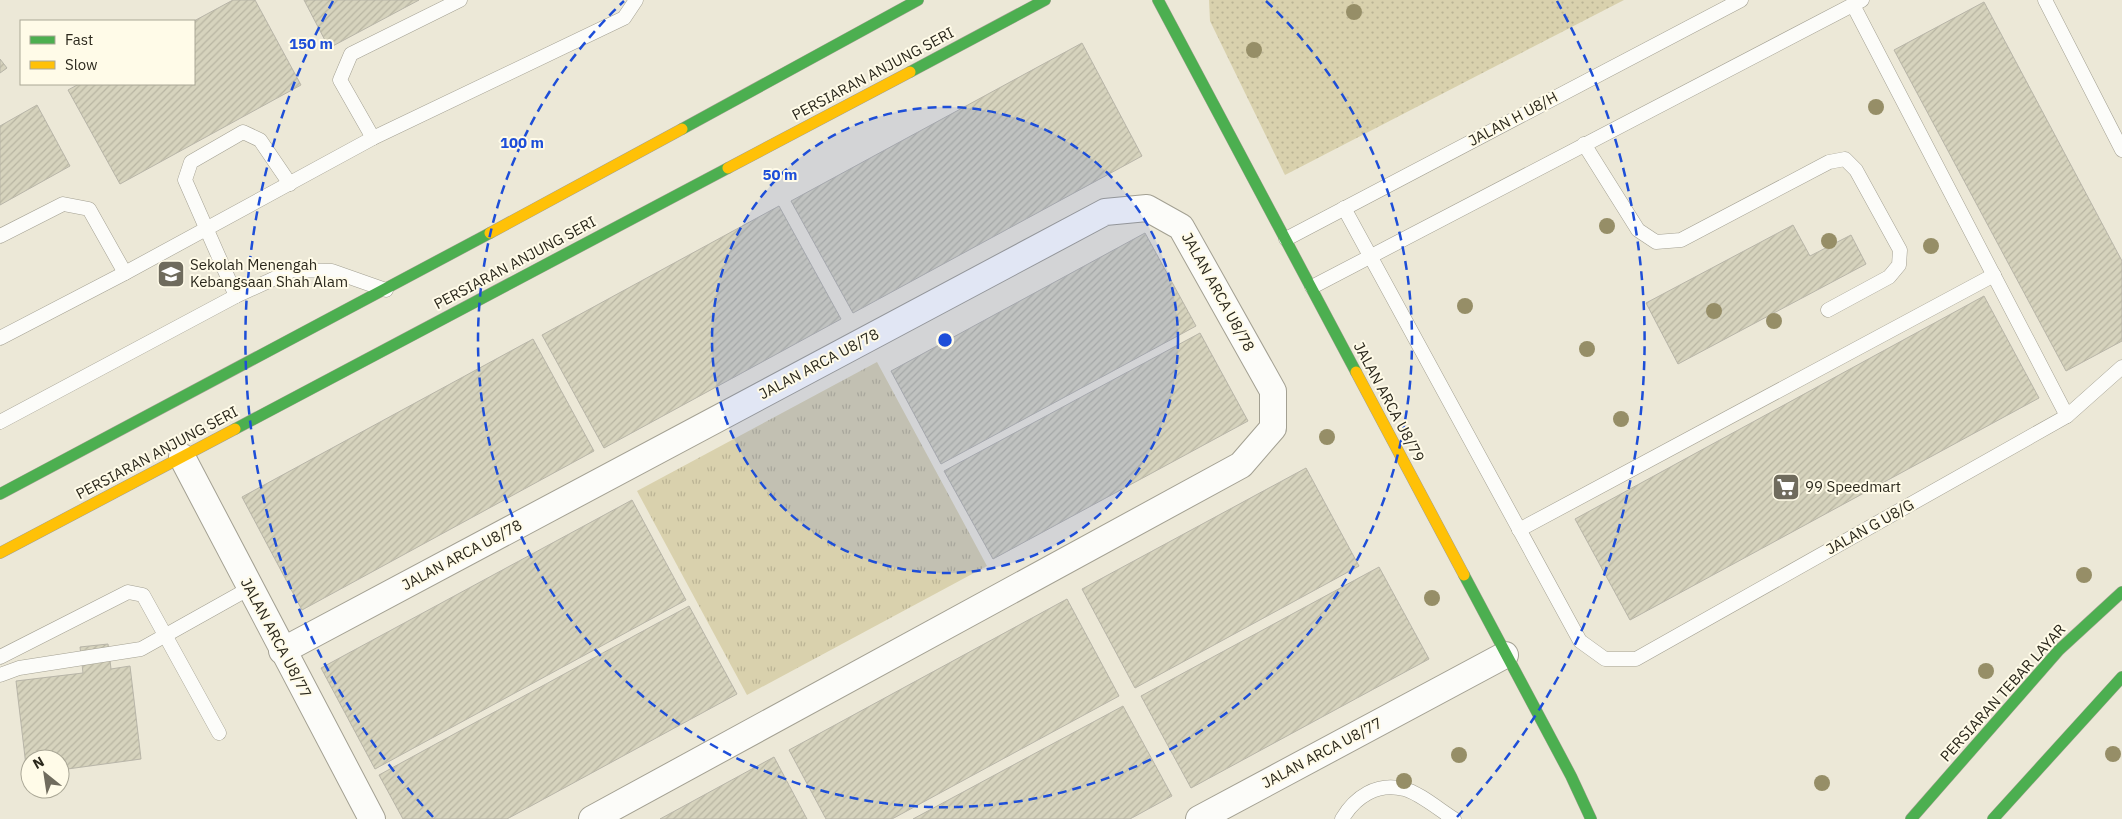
<svg xmlns="http://www.w3.org/2000/svg" width="2122" height="819" viewBox="0 0 2122 819" font-family="'IBM Plex Sans',sans-serif">
	<style>
		.grass { fill: url(#grass-dots) }
		.park { fill: url(#park-tufts) }
		.building { fill: url(#building-hatch); stroke: #b8b5a8 }
		.lines { fill: none; stroke-linecap: round; stroke-linejoin: round }
		.lane-casing { stroke: #a3a092; stroke-width: 15 }
		.street-casing { stroke: #a3a092; stroke-width: 28 }
		.fast-casing { stroke: #a3a092; stroke-width: 12 }
		.slow-casing { stroke: #a3a092; stroke-width: 12 }
		.lane { stroke: #fcfcf9; stroke-width: 14 }
		.street { stroke: #fcfcf9; stroke-width: 26 }
		.fast { stroke: #4caf50; stroke-width: 11 }
		.slow { stroke: #ffc107; stroke-width: 11 }
		.tree { fill: #968e67 }
		.ring { fill: none; stroke: #1d4ed8; stroke-width: 2.5; stroke-dasharray: 9 6 }
		.labels { text-anchor: middle; stroke-width: 4; stroke-linejoin: round; paint-order: stroke }
		.street-label { font-size: 15px; fill: #2b281c; stroke: #fffbe8 }
		.poi-label { font-size: 15px; fill: #2b281c; stroke: #fffbe8; text-anchor: start }
		.centre { fill: #1d4ed8; stroke: #fffbe8; stroke-width: 2.5 }
		.ring-label { font-size: 15px; text-anchor: middle; font-weight: bold; fill: #1d4ed8; stroke: #fffbe8; stroke-width: 4; stroke-linejoin: round; paint-order: stroke }
	</style>
	<defs>
		<pattern id="grass-dots" width="8" height="8" patternUnits="userSpaceOnUse" patternTransform="scale(1.25)"><rect width="8" height="8" fill="#d9d1ad"/><path d="M2 2h.1M6 6h.1" fill="none" stroke="#bab394" stroke-width="1.8" stroke-linecap="round"/></pattern>
		<pattern id="park-tufts" width="24" height="20" patternUnits="userSpaceOnUse" patternTransform="scale(1.25)"><rect width="24" height="20" fill="#d9d1ad"/><path d="M3 7l-1-3M5 7V3M7 7l1-3M15 17l-1-3M17 17v-4M19 17l1-3" fill="none" stroke="#bab394"/></pattern>
		<pattern id="building-hatch" width="6" height="6" patternUnits="userSpaceOnUse" patternTransform="scale(1.25)"><rect width="6" height="6" fill="#d6d3bd"/><path d="M-1 1l2-2M0 6l6-6M5 7l2-2" fill="none" stroke="#b8b5a2"/></pattern>
	</defs>
	<rect width="100%" height="100%" fill="#ece8d7"/>
	<polygon class="grass" points="1209,0 1624,0 1285,175 1210,21"/>
	<polygon class="park" points="877,362 987,566 747,695 637,491"/>
	<g class="building">
		<polygon points="233,0 255,0 301,85 120,184 68,90 79,84 194,84 194,21"/>
		<polygon points="304,0 419,0 329,48"/>
		<polygon points="1984,2 2122,261 2122,341 2066,371 1894,50"/>
		<polygon points="1082,43 1142,156 853,313 791,201"/>
		<polygon points="0,59 7,68 0,73"/>
		<polygon points="37,105 70,166 0,205 0,126"/>
		<polygon points="779,206 841,319 604,448 542,335"/>
		<polygon points="1793,225 1810,256 1851,235 1866,264 1678,364 1646,303"/>
		<polygon points="1145,233 1196,326 941,464 891,371"/>
		<polygon points="1984,296 2039,398 1630,620 1575,519"/>
		<polygon points="1200,333 1248,421 993,559 944,471"/>
		<polygon points="533,339 594,451 302,610 242,497"/>
		<polygon points="1306,468 1359,566 1135,688 1082,589"/>
		<polygon points="632,500 686,600 375,769 321,668"/>
		<polygon points="1379,567 1429,659 1191,788 1141,696"/>
		<polygon points="1067,599 1119,696 892,819 826,819 789,750"/>
		<polygon points="689,606 737,694 507,819 403,819 379,775"/>
		<polygon points="108,644 111,669 130,666 141,759 60,770 60,759 30,759 30,774 27,774 16,681 83,673 80,647"/>
		<polygon points="1123,706 1172,796 1130,819 913,819"/>
		<polygon points="774,757 807,819 660,819"/>
	</g>
	<g class="lines">
		<g class="lane-casing">
			<g id="lane">
				<polyline points="2045,0 2122,150"/>
				<polyline points="1853,5 2067,416"/>
				<polyline points="373,138 340,80 351,54 460,0"/>
				<polyline points="1584,144 1638,230 1656,242 1681,240 1829,162 1845,159 1856,170 1900,250 1899,265 1889,277 1828,310"/>
				<polyline points="1344,208 1580,641 1605,659 1636,659 2067,416 2122,367"/>
				<polyline points="0,236 63,204 89,209 125,273"/>
				<polyline points="1286,239 1741,0"/>
				<polyline points="1312,287 1862,0"/>
				<polyline points="236,296 185,180 191,162 243,132 260,140 290,184"/>
				<polyline points="0,338 125,273 373,138 624,18 636,0"/>
				<polyline points="0,422 236,296 293,270 332,271 386,290"/>
				<polyline points="1519,530 1994,275"/>
				<polyline points="0,657 128,592 143,595 219,733"/>
				<polyline points="0,675 19,668 141,649 250,588"/>
				<path d="M1342 819C1355 797 1377 782 1404 789 1418 792 1441 811 1454 819"/>
			</g>
		</g>
		<g class="street-casing">
			<g id="street">
				<polyline points="182,457 372,819"/>
				<polyline points="282,651 1105,212 1147,208 1181,227 1273,391 1273,428 1241,465 592,819"/>
				<polyline points="1199,819 1505,655"/>
			</g>
		</g>
		<g class="fast-casing">
			<g id="fast">
				<polyline points="1158,0 1356,372"/>
				<polyline points="910,72 1045,0"/>
				<polyline points="682,129 918,0"/>
				<polyline points="235,429 728,168"/>
				<polyline points="0,494 490,233"/>
				<polyline points="1464,575 1571,776 1591,819"/>
				<polyline points="1911,819 2059,650 2122,592"/>
				<polyline points="1993,819 2122,677"/>
			</g>
		</g>
		<g class="slow-casing">
			<g id="slow">
				<polyline points="728,168 910,72"/>
				<polyline points="490,233 682,129"/>
				<polyline points="1356,372 1464,575"/>
				<polyline points="0,553 235,429"/>
			</g>
		</g>
		<use href="#lane" class="lane"/>
		<use href="#street" class="street"/>
		<use href="#fast" class="fast"/>
		<use href="#slow" class="slow"/>
	</g>
	<g class="tree">
		<circle cx="1354" cy="12" r="8"/>
		<circle cx="1254" cy="50" r="8"/>
		<circle cx="1876" cy="107" r="8"/>
		<circle cx="1607" cy="226" r="8"/>
		<circle cx="1829" cy="241" r="8"/>
		<circle cx="1931" cy="246" r="8"/>
		<circle cx="1465" cy="306" r="8"/>
		<circle cx="1714" cy="311" r="8"/>
		<circle cx="1774" cy="321" r="8"/>
		<circle cx="1587" cy="349" r="8"/>
		<circle cx="1621" cy="419" r="8"/>
		<circle cx="1327" cy="437" r="8"/>
		<circle cx="2084" cy="575" r="8"/>
		<circle cx="1432" cy="598" r="8"/>
		<circle cx="1986" cy="671" r="8"/>
		<circle cx="2113" cy="754" r="8"/>
		<circle cx="1459" cy="755" r="8"/>
		<circle cx="1404" cy="781" r="8"/>
		<circle cx="1822" cy="783" r="8"/>
	</g>
	<circle cx="945" cy="340" r="233" fill="#1d4ed8" fill-opacity=".12"/>
	<g class="ring">
		<circle cx="945" cy="340" r="233"/>
		<path d="M1266 1A467 467 0 1 1 624 1"/>
		<path d="M433 817A700 700 0 0 1 333 1M1557 1A700 700 0 0 1 1457 817"/>
	</g>
	<defs>
		<g id="school-square" transform="scale(1.4375)"><rect x="-9" y="-9" width="18" height="18" rx="4" fill="#6f6b5d" stroke="#fffbe8"/><path d="M0-5L7-2L0 1L-7-2ZM-4 1L0 2.5L4 1V4Q0 6-4 4Z" fill="#fff"/></g>
		<g id="supermarket-square" transform="scale(1.4375)"><rect x="-9" y="-9" width="18" height="18" rx="4" fill="#6f6b5d" stroke="#fffbe8"/><path d="M-6-5.5h2.5l.6 2H6L4.5 2H-2.5L-4.4-4H-6ZM-1.5 3.2a1.3 1.3 0 1 0 .1 0ZM3 3.2a1.3 1.3 0 1 0 .1 0Z" fill="#fff"/></g>
	</defs>
	<g fill-rule="evenodd">
		<use href="#school-square" x="171" y="274"/>
		<use href="#supermarket-square" x="1786" y="487"/>
	</g>
	<g class="labels">
		<g class="street-label">
			<text transform="translate(873 74) rotate(-28)" y="5">PERSIARAN ANJUNG SERI</text>
			<text transform="translate(1513 119) rotate(-28)" y="5">JALAN H U8/H</text>
			<text transform="translate(515 263) rotate(-28)" y="5">PERSIARAN ANJUNG SERI</text>
			<text transform="translate(1218 292) rotate(61)" y="5">JALAN ARCA U8/78</text>
			<text transform="translate(819 364) rotate(-28)" y="5">JALAN ARCA U8/78</text>
			<text transform="translate(1389 402) rotate(62)" y="5">JALAN ARCA U8/79</text>
			<text transform="translate(157 453) rotate(-28)" y="5">PERSIARAN ANJUNG SERI</text>
			<text transform="translate(1870 527) rotate(-29)" y="5">JALAN G U8/G</text>
			<text transform="translate(462 555) rotate(-28)" y="5">JALAN ARCA U8/78</text>
			<text transform="translate(276 638) rotate(62)" y="5">JALAN ARCA U8/77</text>
			<text transform="translate(2003 693) rotate(-48)" y="5">PERSIARAN TEBAR LAYAR</text>
			<text transform="translate(1322 753) rotate(-28)" y="5">JALAN ARCA U8/77</text>
		</g>
		<g class="poi-label">
			<text x="190" y="270">Sekolah Menengah<tspan x="190" dy="17">Kebangsaan Shah Alam</tspan></text>
			<text x="1805" y="492">99 Speedmart</text>
		</g>
	</g>
	<circle cx="945" cy="340" r="8" class="centre"/>
	<g class="ring-label">
		<text x="311" y="49">150 m</text>
		<text x="522" y="148">100 m</text>
		<text x="780" y="180">50 m</text>
	</g>
	<rect x="20" y="20" width="175" height="65" fill="#fffbe8" stroke="#aaa796"/>
	<rect x="30" y="36" width="25" height="8" fill="#4caf50" stroke="#aaa796"/>
	<text x="65" y="45" font-size="15" fill="#2b281c">Fast</text>
	<rect x="30" y="61" width="25" height="8" fill="#ffc107" stroke="#aaa796"/>
	<text x="65" y="70" font-size="15" fill="#2b281c">Slow</text>
	<g transform="translate(45 774) rotate(330)"><circle r="24" fill="#fffbe8" stroke="#aaa796"/>
	<path d="M0-4L9 19L0 12L-9 19Z" fill="#6f6b5d"/>
	<text y="-8" font-size="14" font-weight="bold" text-anchor="middle" fill="#2b281c">N</text>
	</g>
</svg>
